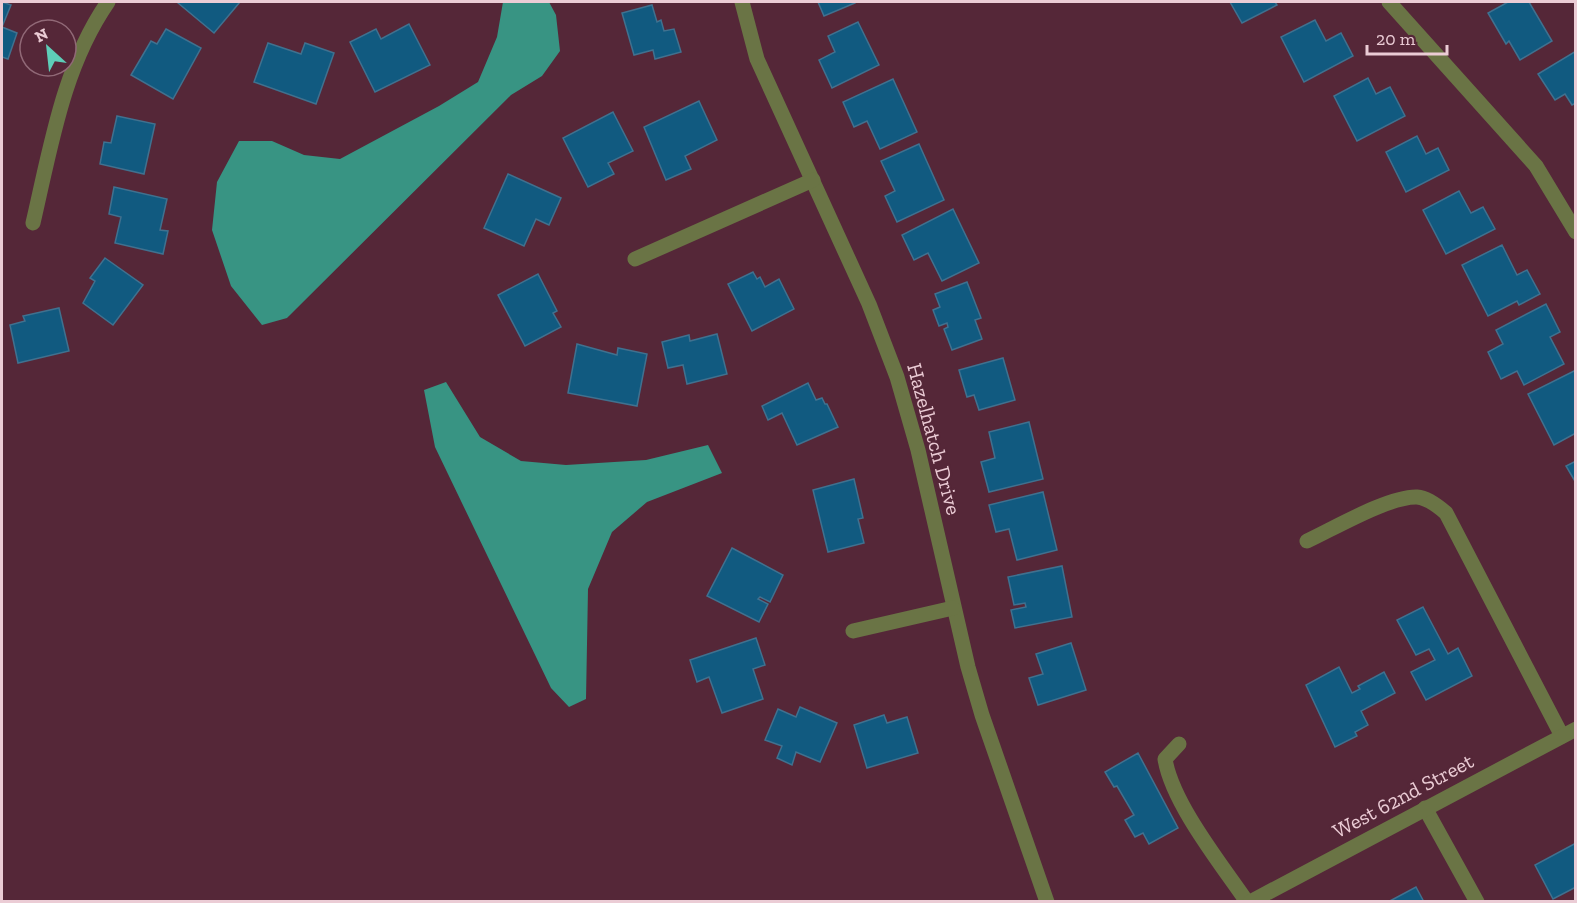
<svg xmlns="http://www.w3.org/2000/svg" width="1577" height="903" viewBox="0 0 1577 903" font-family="'Zilla Slab',serif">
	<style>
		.water { fill: #389483 }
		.building { fill: #115a80; stroke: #40718f; stroke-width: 1.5 }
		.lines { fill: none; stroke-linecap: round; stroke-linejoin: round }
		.minor { stroke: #6a7445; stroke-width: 15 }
		.labels { text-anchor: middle; stroke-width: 4.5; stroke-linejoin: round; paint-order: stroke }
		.street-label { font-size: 21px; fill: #ebccd5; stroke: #552738 }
	</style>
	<rect width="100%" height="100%" fill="#552738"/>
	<g class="water">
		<polygon points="503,2 549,2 556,15 560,51 542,76 511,95 287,318 262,325 231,286 212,230 217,182 239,141 272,141 304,155 340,159 439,106 478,82 497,37"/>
		<polygon points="446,382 480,437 521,461 566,465 646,460 708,445 722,473 647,502 612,532 588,589 586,699 569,707 551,688 435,447 424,390"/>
	</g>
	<g class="building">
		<polygon points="2,2 11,5 2,27 17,33 8,59 2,57"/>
		<polygon points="180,2 240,2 214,33 178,3"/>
		<polygon points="818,2 855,2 855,3 824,16"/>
		<polygon points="1230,2 1275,2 1277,5 1242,23"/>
		<polygon points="1508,2 1529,2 1552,41 1520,60 1509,41 1506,44 1488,13"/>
		<polygon points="652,5 657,22 661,20 664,31 674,29 681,52 655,59 653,50 634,55 622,13"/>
		<polygon points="1315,20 1326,41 1341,33 1353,56 1304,82 1281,37"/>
		<polygon points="858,22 879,65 832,88 819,60 835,52 828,36"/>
		<polygon points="409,24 430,65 375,92 350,42 376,29 381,39"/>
		<polygon points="166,29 201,48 173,99 131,75 151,41 157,44"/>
		<polygon points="268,43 301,54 305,43 334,53 316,104 254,82"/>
		<polygon points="1576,51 1576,103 1572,105 1565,94 1555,100 1538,74"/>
		<polygon points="1368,78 1376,94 1390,87 1405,116 1357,141 1334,96"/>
		<polygon points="893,79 917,132 880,149 867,121 854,127 843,102"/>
		<polygon points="699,101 717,140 685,156 691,169 666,180 644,127"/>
		<polygon points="613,112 633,151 608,163 614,174 588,187 563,138"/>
		<polygon points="117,116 155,124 144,174 100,164 104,142 111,143"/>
		<polygon points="1417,136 1426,154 1438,148 1449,170 1406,192 1386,152"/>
		<polygon points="919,144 944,200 897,222 885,196 895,191 881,161"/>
		<polygon points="508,174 561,198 549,225 536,219 524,246 484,228"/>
		<polygon points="114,187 167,199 160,230 168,231 163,254 115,243 121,217 109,214"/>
		<polygon points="1459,191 1471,213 1483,207 1495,229 1446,254 1423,210"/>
		<polygon points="953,209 979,263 942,281 928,253 914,260 902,235"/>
		<polygon points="1502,245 1517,275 1527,270 1540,294 1519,305 1517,301 1488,316 1462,265"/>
		<polygon points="105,258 143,285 113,325 83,303 95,281 90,278"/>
		<polygon points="753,272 757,279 760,277 765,287 779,279 794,309 752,331 728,284"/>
		<polygon points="538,274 557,311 553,313 561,327 525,346 498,295"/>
		<polygon points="967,282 981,318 975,320 982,339 952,350 944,329 948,327 947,323 939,326 933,310 940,307 935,294"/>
		<polygon points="1546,304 1560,332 1550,337 1564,364 1524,385 1517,371 1501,379 1488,352 1503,344 1496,330"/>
		<polygon points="59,308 69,351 18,363 10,325 25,321 23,316"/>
		<polygon points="717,334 727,374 687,384 683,365 668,368 662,342 689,335 690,341"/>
		<polygon points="577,344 617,355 618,348 647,354 637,406 568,393"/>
		<polygon points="1003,358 1015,400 979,410 974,395 967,397 959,370"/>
		<polygon points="1576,370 1576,433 1554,445 1528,394"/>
		<polygon points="808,383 816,400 822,398 825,404 827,404 838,427 797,445 782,413 768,420 762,406"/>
		<polygon points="1029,422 1043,479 989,492 981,462 995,458 989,432"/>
		<polygon points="1576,461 1576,483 1566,466"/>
		<polygon points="854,479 863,518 858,519 864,543 828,552 813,490"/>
		<polygon points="1043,492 1057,550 1017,560 1009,529 996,532 989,505"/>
		<polygon points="732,548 783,575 770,602 760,597 758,599 768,604 759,622 707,596"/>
		<polygon points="1062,566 1072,617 1015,628 1011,610 1026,607 1025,603 1014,605 1008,577"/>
		<polygon points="1423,607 1448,654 1458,648 1472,676 1426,700 1411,672 1435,660 1429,649 1416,655 1397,620"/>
		<polygon points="756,638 765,665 753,669 763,699 722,713 709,677 697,682 690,660"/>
		<polygon points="1071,643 1086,690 1038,705 1029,678 1043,674 1036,654"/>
		<polygon points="1339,667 1352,693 1360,689 1358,686 1384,672 1395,693 1361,711 1368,725 1355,732 1357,736 1335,747 1306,685"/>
		<polygon points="800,707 837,723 820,762 796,752 792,765 777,758 782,746 765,740 778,709 796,717"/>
		<polygon points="884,715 887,723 907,717 918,753 867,768 854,725"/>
		<polygon points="1138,753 1178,828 1149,844 1143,833 1135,837 1125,820 1134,815 1117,786 1114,787 1105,772"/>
		<polygon points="1576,843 1576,887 1553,899 1535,865"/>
		<polygon points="1416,887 1424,902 1388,902"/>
	</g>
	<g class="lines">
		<g class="minor">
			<polyline points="742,2 757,59 869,304 897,377 918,450 968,667 982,715 1047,902"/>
			<polyline points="1389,2 1536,166 1576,232"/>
			<path d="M33 223C51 146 63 67 108 2"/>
			<polyline points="635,259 813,180"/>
			<path d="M1307 541C1333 529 1389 496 1417 497 1428 498 1438 506 1446 513L1562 736"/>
			<polyline points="853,631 953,608"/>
			<path d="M1179 744 1165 759C1172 803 1221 864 1247 902"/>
			<polyline points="1425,808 1477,902"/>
			<polyline points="1250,902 1576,729"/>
		</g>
	</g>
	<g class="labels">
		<g class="street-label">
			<text transform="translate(934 439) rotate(75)" y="7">Hazelhatch Drive</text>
			<text transform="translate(1403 796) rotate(-28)" y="7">West 62nd Street</text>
		</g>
	</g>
	<rect width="1577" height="903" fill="none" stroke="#ebccd5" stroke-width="6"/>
	<g transform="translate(48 48) rotate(333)"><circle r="28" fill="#552738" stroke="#916977" stroke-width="1.5"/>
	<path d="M0-4.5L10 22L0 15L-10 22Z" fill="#5eceb8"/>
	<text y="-9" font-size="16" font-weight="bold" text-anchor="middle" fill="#ebccd5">N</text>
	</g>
	<path d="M1367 45v9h80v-9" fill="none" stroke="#ebccd5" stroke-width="3"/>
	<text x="1376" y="45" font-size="18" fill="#ebccd5" stroke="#552738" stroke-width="4.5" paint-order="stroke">20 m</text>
</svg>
